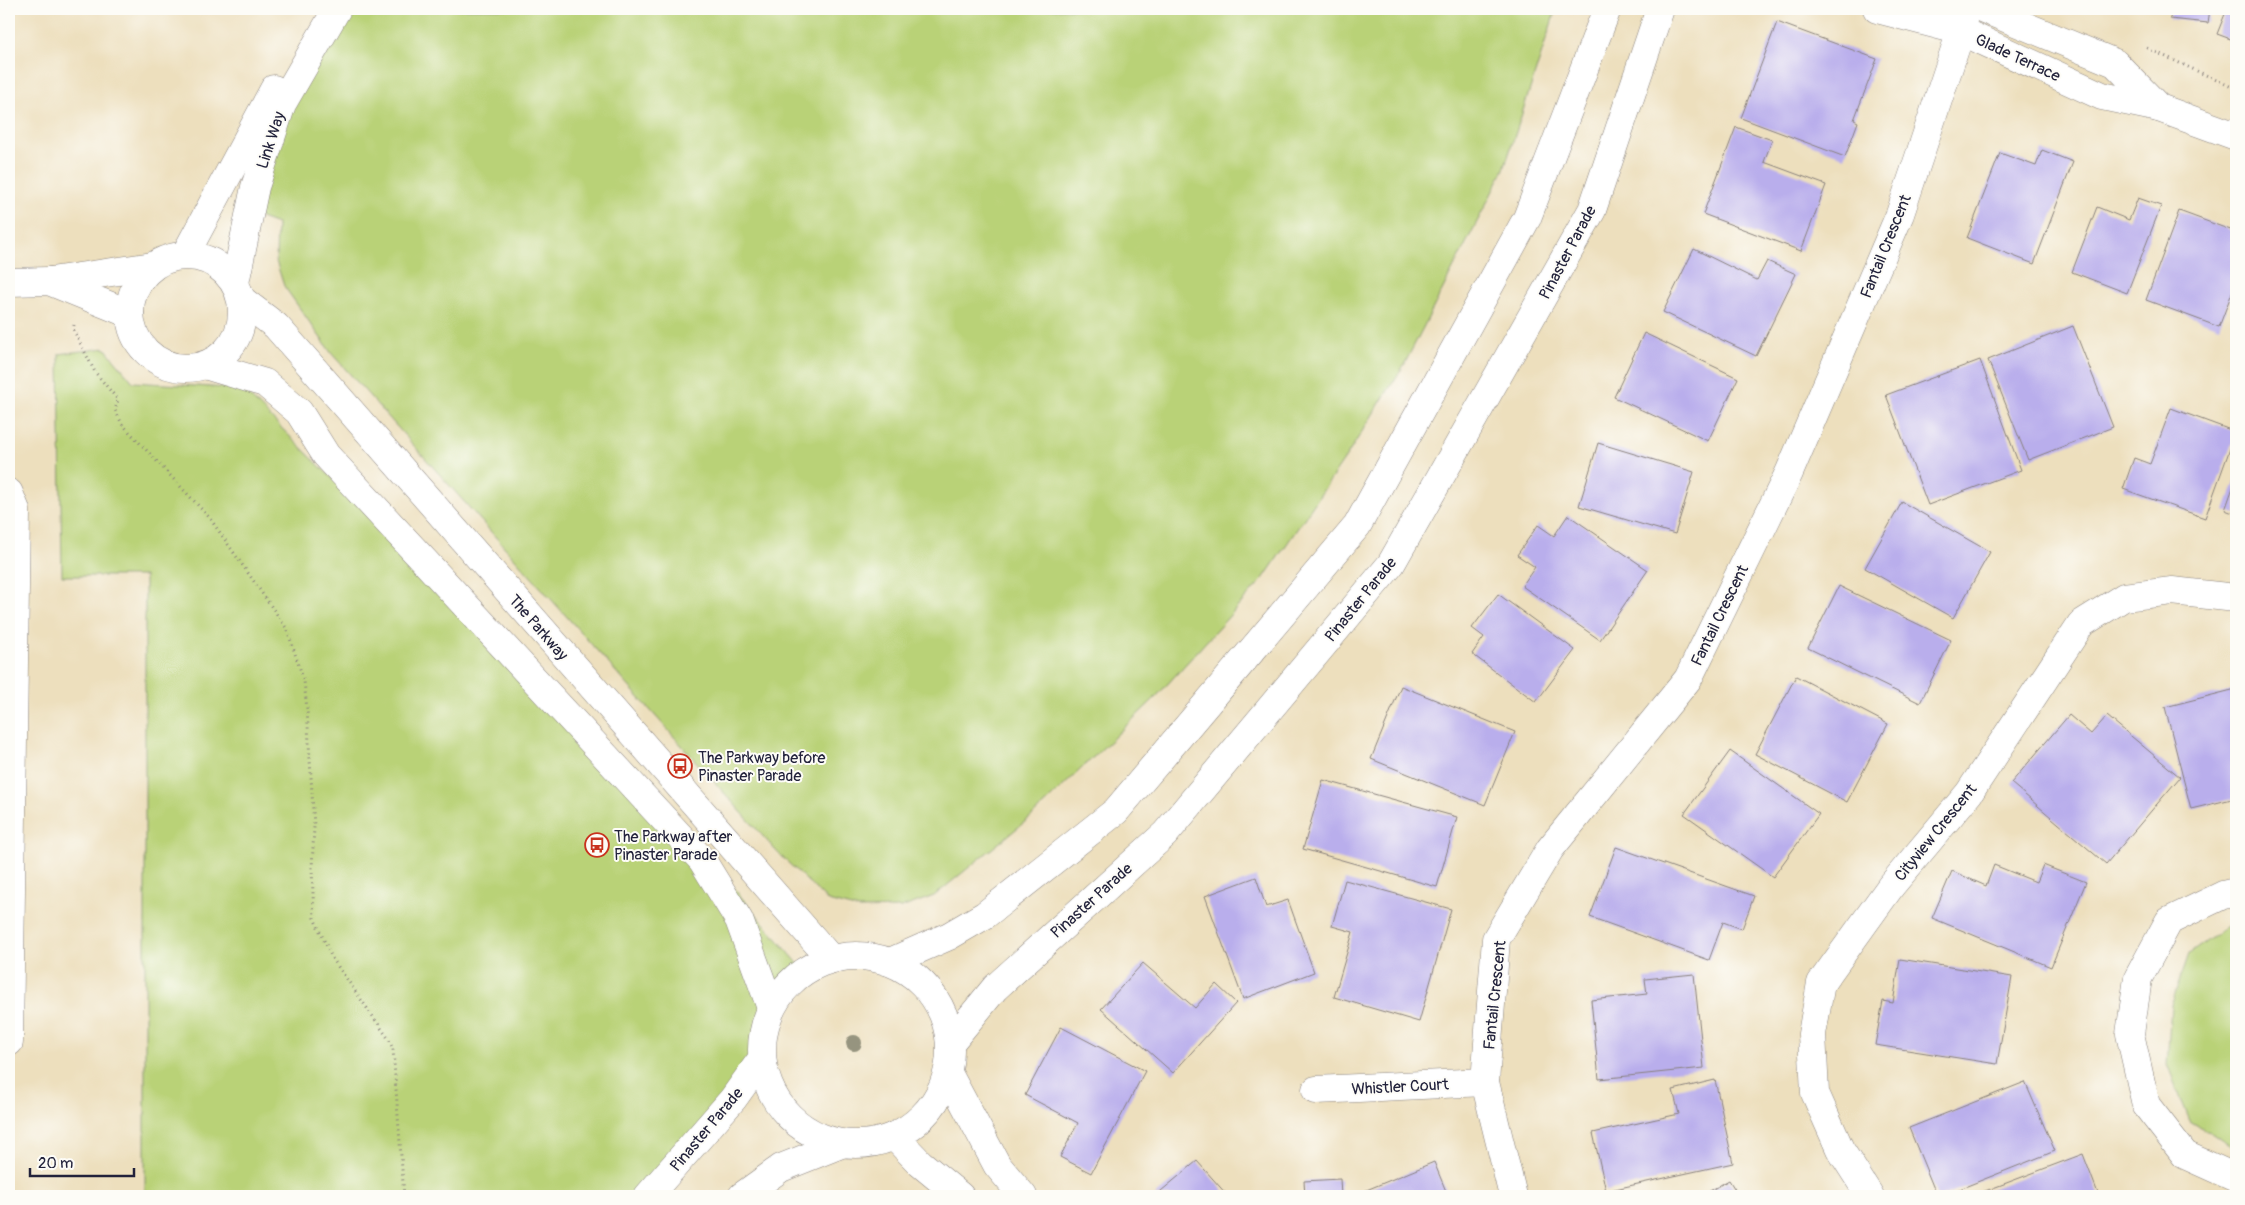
<svg xmlns="http://www.w3.org/2000/svg" width="2245" height="1205" viewBox="0 0 2245 1205" font-family="Pangolin,sans-serif">
	<style>
		.green { fill: #b9d277; stroke: #6e7a59 }
		.building { fill: #b9aeec }
		.lines { fill: none; stroke-linecap: round; stroke-linejoin: round }
		.minor-casing { stroke: #88807c; stroke-width: 29 }
		.path { stroke: #88807c; stroke-width: 3; stroke-dasharray: 1 4; stroke-linecap: butt }
		.minor { stroke: #fff; stroke-width: 28 }
		.tree { fill: #96947f }
		.labels { text-anchor: middle; stroke-width: 4; stroke-linejoin: round; paint-order: stroke }
		.street-label { font-size: 16px; fill: #22223b; stroke: #fdfcf7 }
		.poi-label { font-size: 16px; fill: #22223b; stroke: #fdfcf7; text-anchor: start }
	</style>
	<rect width="100%" height="100%" fill="#fdfcf7"/>
	<filter id="ink" filterUnits="userSpaceOnUse"><feTurbulence type="fractalNoise" baseFrequency=".02" numOctaves="2"/><feDisplacementMap in="SourceGraphic" scale="10" xChannelSelector="R" yChannelSelector="G"/><feConvolveMatrix kernelMatrix="1 2 1 2 8 2 1 2 1" color-interpolation-filters="sRGB"/></filter>
	<filter id="wash" filterUnits="userSpaceOnUse"><feTurbulence type="fractalNoise" baseFrequency=".0096" numOctaves="4" result="noise"/><feDisplacementMap in="SourceGraphic" scale="20" xChannelSelector="R" yChannelSelector="G"/><feGaussianBlur stdDeviation="1.12" result="paint"/><feColorMatrix in="noise" values="0 0 0 0 0 0 0 0 0 0 0 0 0 0 0 0 0 1.4 0 .05"/><feComposite in="paint" operator="in"/></filter>
	<g filter="url(#wash)">
		<rect width="100%" height="100%" fill="#eddfbd"/>
		<g class="green">
			<polygon points="347,9 1556,9 1504,169 1404,365 1346,457 1263,579 1154,699 1032,816 934,896 901,908 859,909 828,901 777,852 332,354 284,286 276,261 277,224 258,217 284,119"/>
			<polygon points="105,348 133,382 242,389 665,808 802,968 774,997 760,1060 650,1196 145,1196 145,576 62,576 59,354"/>
			<polygon points="2236,920 2236,1149 2190,1121 2167,1065 2171,1005 2189,954"/>
		</g>
		<g id="blocks">
			<g class="building">
				<polygon points="2171,9 2210,9 2208,23 2170,19"/>
				<polygon points="2227,9 2236,9 2236,41 2217,34"/>
				<polygon points="1777,22 1877,59 1854,120 1858,122 1845,157 1741,118"/>
				<polygon points="1736,127 1772,140 1764,162 1826,185 1801,251 1703,214"/>
				<polygon points="2042,150 2073,162 2034,264 1967,238 2000,153 2036,166"/>
				<polygon points="2138,198 2161,206 2127,293 2072,272 2097,207 2129,220"/>
				<polygon points="2179,211 2236,232 2236,282 2219,327 2146,300"/>
				<polygon points="1694,249 1757,280 1767,261 1796,274 1756,356 1663,312"/>
				<polygon points="2073,326 2113,427 2028,460 1988,360"/>
				<polygon points="1644,333 1738,378 1708,441 1614,397"/>
				<polygon points="1980,360 2021,470 1928,505 1886,395"/>
				<polygon points="2171,408 2236,432 2205,518 2123,489 2134,458 2150,464"/>
				<polygon points="1598,443 1694,472 1675,534 1579,506"/>
				<polygon points="2236,479 2236,514 2225,510"/>
				<polygon points="1902,502 1990,552 1953,618 1865,568"/>
				<polygon points="1568,515 1648,570 1600,640 1522,586 1535,567 1517,555 1538,525 1554,536"/>
				<polygon points="1839,586 1951,640 1920,703 1808,648"/>
				<polygon points="1498,594 1575,650 1536,702 1472,654 1484,637 1472,628"/>
				<polygon points="1796,676 1888,724 1847,802 1755,754"/>
				<polygon points="1401,686 1515,732 1485,805 1371,759"/>
				<polygon points="2236,689 2236,798 2191,809 2165,707"/>
				<polygon points="2069,715 2091,734 2107,716 2180,777 2106,864 2011,783"/>
				<polygon points="1730,751 1819,814 1773,877 1684,814"/>
				<polygon points="1323,780 1457,817 1437,887 1303,849"/>
				<polygon points="1616,847 1754,896 1742,929 1723,922 1709,960 1590,917"/>
				<polygon points="1994,865 2036,882 2043,865 2086,882 2051,967 1932,918 1952,871 1986,886"/>
				<polygon points="1256,877 1266,907 1288,900 1314,972 1243,999 1205,896"/>
				<polygon points="1345,880 1451,909 1419,1022 1334,997 1353,932 1332,926"/>
				<polygon points="1900,959 2012,977 1997,1064 1875,1045 1883,1001 1893,1003"/>
				<polygon points="1143,963 1195,1008 1216,984 1236,1003 1173,1073 1101,1009"/>
				<polygon points="1694,974 1704,1068 1599,1079 1591,1000 1647,994 1645,979"/>
				<polygon points="1061,1027 1145,1071 1091,1173 1060,1157 1078,1123 1025,1095"/>
				<polygon points="1715,1080 1733,1163 1606,1191 1593,1133 1679,1114 1673,1090"/>
				<polygon points="2025,1082 2055,1151 1942,1196 1937,1196 1909,1128"/>
				<polygon points="2083,1154 2099,1196 1972,1196"/>
				<polygon points="1197,1161 1228,1196 1155,1196"/>
				<polygon points="1434,1162 1448,1196 1352,1196"/>
				<polygon points="1340,1179 1341,1196 1305,1196 1304,1181"/>
				<polygon points="1729,1180 1739,1196 1701,1196"/>
			</g>
		</g>
	</g>
	<g filter="url(#ink)">
		<use href="#blocks" fill-opacity="0" stroke="#88807c" stroke-width="1"/>
		<g class="lines">
			<g class="minor-casing">
				<g id="minor">
					<polyline points="1877,9 1961,31 2102,96 2159,108 2236,136"/>
					<polyline points="1984,9 2115,63 2159,108"/>
					<polyline points="185,255 274,89"/>
					<circle cx="186" cy="312" r="56"/>
					<polyline points="51,281 153,266"/>
					<polyline points="9,282 49,281 130,314"/>
					<polyline points="235,283 255,187 282,104 337,9"/>
					<polyline points="242,300 276,326 831,959"/>
					<polyline points="205,365 265,383 299,412 326,455 702,860 739,920 771,1008"/>
					<polyline points="9,493 16,510 9,1042"/>
					<polyline points="2236,892 2223,895 2169,921 2138,978 2130,1034 2146,1105 2185,1155 2236,1178"/>
					<circle cx="856" cy="1050" r="94"/>
					<polyline points="890,962 949,936 985,915 1116,811 1357,526 1527,218 1607,9"/>
					<polyline points="950,1043 995,988 1165,834 1391,564 1592,210 1660,9"/>
					<polyline points="948,1073 997,1165 1023,1196"/>
					<polyline points="1316,1090 1485,1082"/>
					<polyline points="894,1136 920,1163 960,1196"/>
					<polyline points="648,1196 733,1099 761,1060"/>
					<polyline points="742,1196 781,1168 841,1144"/>
					<polyline points="1513,1196 1485,1082 1496,939 1550,849 1688,679 1789,473 1900,214 1961,31 1965,9"/>
					<polyline points="1870,1196 1840,1149 1815,1093 1812,1034 1821,983 1891,886 1969,793 2081,624 2124,597 2172,591 2236,598"/>
				</g>
			</g>
			<g class="path">
				<polyline points="2147,48 2236,89"/>
				<polyline points="74,325 73,329 95,372 118,400 115,410 122,424 209,517 287,629 304,681 307,709 314,827 312,868 314,918 332,958 388,1038 393,1049 404,1196"/>
			</g>
			<use href="#minor" class="minor"/>
		</g>
		<circle class="tree" cx="854" cy="1043" r="8"/>
	</g>
	<defs>
		<g id="bus-ring" transform="scale(1.25)"><circle r="9.5" fill="#fdfcf7" stroke="#c8321e" stroke-width="1.5"/><path d="M-5-6H5V4H4V6H2V4H-2V6H-4V4H-5ZM-3.5-4V0h7V-4ZM-3.5 1.2v1.5H-2V1.2ZM2 1.2v1.5H3.5V1.2Z" fill="#c8321e"/></g>
	</defs>
	<g fill-rule="evenodd">
		<use href="#bus-ring" x="680" y="766"/>
		<use href="#bus-ring" x="597" y="845"/>
	</g>
	<g class="labels">
		<g class="street-label">
			<text transform="translate(2018 57) rotate(25)" y="6">Glade Terrace</text>
			<text transform="translate(270 140) rotate(-72)" y="6">Link Way</text>
			<text transform="translate(1885 246) rotate(-68)" y="6">Fantail Crescent</text>
			<text transform="translate(1567 252) rotate(-62)" y="6">Pinaster Parade</text>
			<text transform="translate(1360 599) rotate(-51)" y="6">Pinaster Parade</text>
			<text transform="translate(1719 615) rotate(-64)" y="6">Fantail Crescent</text>
			<text transform="translate(539 627) rotate(49)" y="6">The Parkway</text>
			<text transform="translate(1935 832) rotate(-51)" y="6">Cityview Crescent</text>
			<text transform="translate(1091 900) rotate(-42)" y="6">Pinaster Parade</text>
			<text transform="translate(1494 995) rotate(-84)" y="6">Fantail Crescent</text>
			<text transform="translate(1400 1086) rotate(-3)" y="6">Whistler Court</text>
			<text transform="translate(706 1129) rotate(-50)" y="6">Pinaster Parade</text>
		</g>
		<g class="poi-label">
			<text x="698" y="763">The Parkway before<tspan x="698" dy="18">Pinaster Parade</tspan></text>
			<text x="614" y="842">The Parkway after<tspan x="614" dy="18">Pinaster Parade</tspan></text>
		</g>
	</g>
	<rect width="2245" height="1205" fill="none" stroke="#fdfcf7" stroke-width="30"/>
	<path d="M30 1168v8h104v-8" fill="none" stroke="#22223b" stroke-width="2.5"/>
	<text x="38" y="1168" font-size="15" fill="#22223b" stroke="#fdfcf7" stroke-width="4" paint-order="stroke">20 m</text>
</svg>
